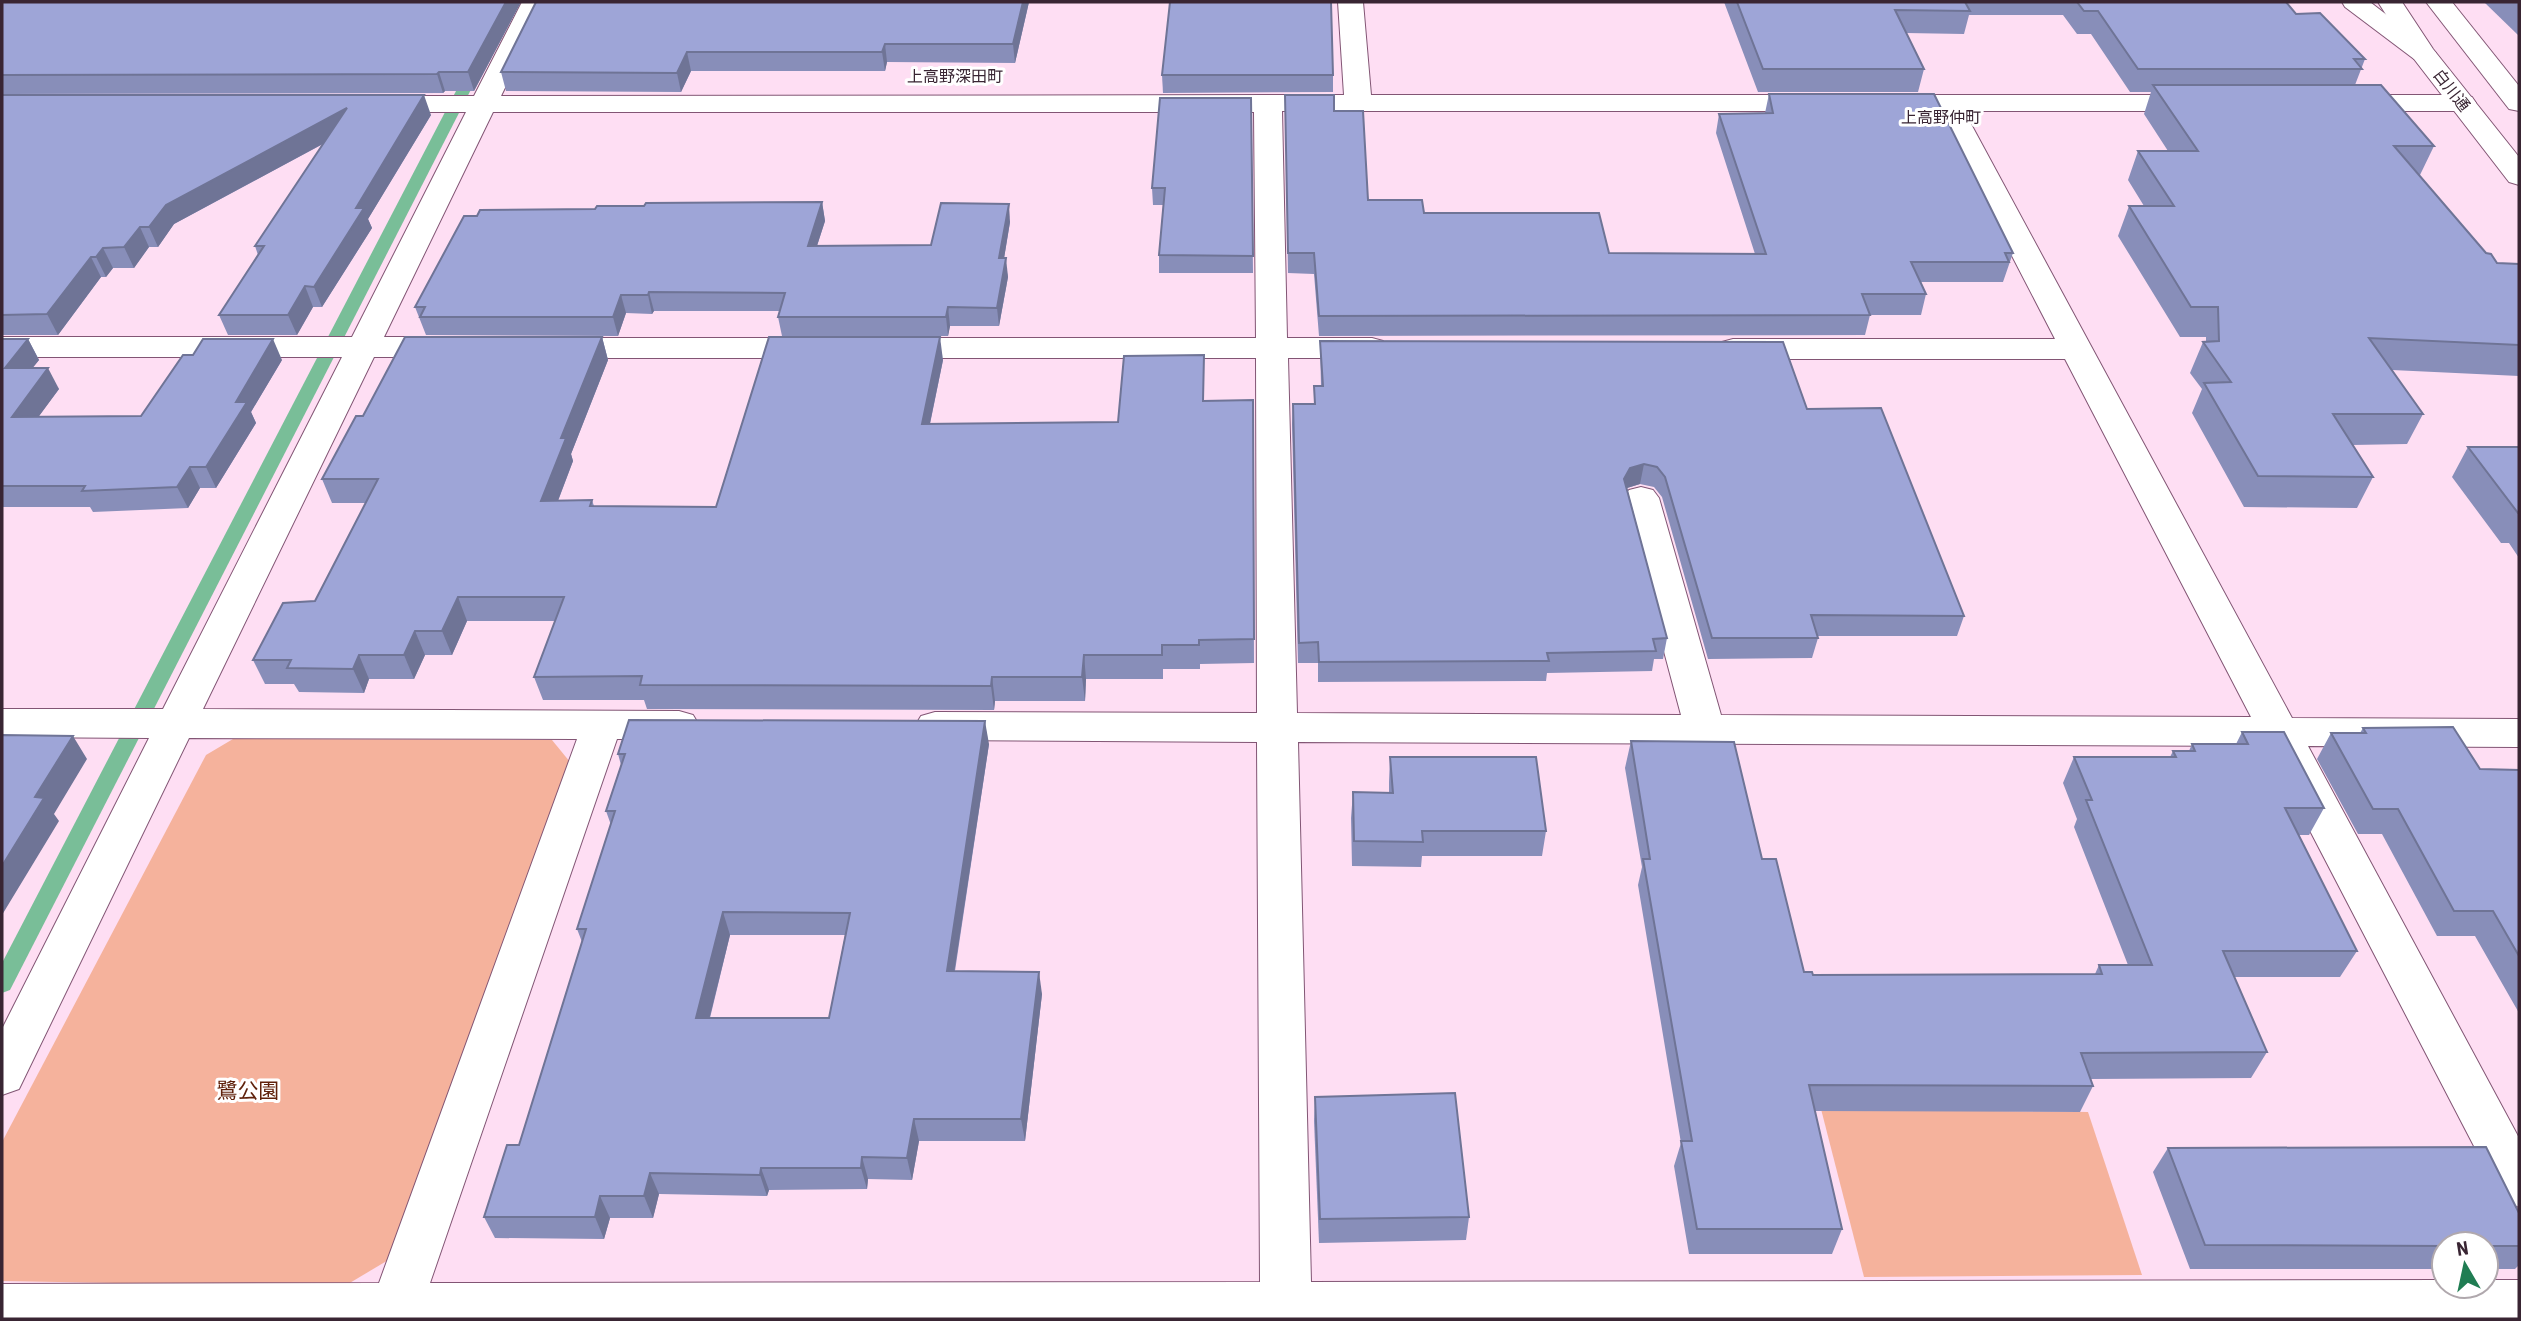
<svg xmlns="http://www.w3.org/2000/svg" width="2521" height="1321" viewBox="0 0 2521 1321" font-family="'Roboto Condensed','Noto Sans JP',sans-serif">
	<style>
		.green { fill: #f5b29c }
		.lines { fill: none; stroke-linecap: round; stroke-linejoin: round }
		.stream { fill: #79be98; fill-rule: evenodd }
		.minor-casing { stroke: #825574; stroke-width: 2 }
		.major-casing { stroke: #825574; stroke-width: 2 }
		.minor { fill: #fff; fill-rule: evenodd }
		.major { fill: #fff; fill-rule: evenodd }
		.wall { fill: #888eb9; fill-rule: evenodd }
		.shaded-wall { fill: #6f7496 }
		.building { fill: #9ea5d7; stroke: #6f7496; stroke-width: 2; fill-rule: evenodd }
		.labels { text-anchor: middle; stroke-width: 6; stroke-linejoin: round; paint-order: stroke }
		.far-neighbourhood-label { font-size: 16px; fill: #392533; stroke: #fff }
		.far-street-label { font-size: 16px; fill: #392533; stroke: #fff }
		.near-park-label { font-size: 21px; fill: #60220c; stroke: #fff }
	</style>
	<rect width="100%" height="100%" fill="#fedef3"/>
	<g class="green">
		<polygon points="233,739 552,740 570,762 395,1256 343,1287 2,1281 2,1142 206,755"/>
		<polygon points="1821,1109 2088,1112 2142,1275 1864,1277"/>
	</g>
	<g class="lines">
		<polygon class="stream" points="475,64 482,68 10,990 2,993 2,963 468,68"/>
		<g class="minor-casing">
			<g id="minor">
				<path d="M522 2H547L501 96 1344 95 1338 2H1363L1371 95H1820L1830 97 1834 103 1830 109 1820 111H1282L1287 338H1372L1383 341 1388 348 1383 355 1372 358H1288L1297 713 1681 715 1623 498 1629 490 1641 487 1653 490 1659 498 1721 715 2251 717 2065 359H1733L1722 356 1717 349 1722 342 1733 339H2055L1937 111 1877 109 1873 103 1877 97 1887 95H2198L2208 97 2212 103 2208 109 2198 111H1964L2292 718 2519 719V747L2308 746 2519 1138V1207L2502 1200 2266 746 1298 742 1311 1282 2444 1280V1286H2486V1280H2519V1319H2V1284L379 1283 577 739 189 738 19 1089 2 1095V1029L149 738 2 737V709H163L342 357H2V337H352L466 112H375L365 110 361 104 365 98 375 96H474ZM493 112H1254L1256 338H889L878 341 873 348 878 355 889 358H1256L1257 713 935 712 921 716 915 726 921 736 935 740 1257 742 1260 1282 430 1283 617 739H679L693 735 699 725 693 715 679 711 203 709 374 357H451L462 354 467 347 462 340 451 337H384Z"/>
				<polygon points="2342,2 2370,2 2436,53 2432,59 2423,61 2414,59 2345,7"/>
				<polygon points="2345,95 2462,95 2472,97 2476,103 2472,109 2462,111 2345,111 2335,109 2331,103 2335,97"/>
				<polygon points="553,338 819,338 830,341 835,348 830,355 819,358 553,358 542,355 537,348 542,341"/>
			</g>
		</g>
		<g class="major-casing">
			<g id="major">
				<polygon points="2378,2 2402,2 2433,49 2519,157 2519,185 2509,182 2414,59"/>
				<polygon points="2426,2 2452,2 2519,86 2519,111 2509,109"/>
			</g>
		</g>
		<use href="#minor" class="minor"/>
		<use href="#major" class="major"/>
	</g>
	<g class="wall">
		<polygon points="2,2 521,2 474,91 445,91 443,93 2,94"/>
		<polygon points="536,2 1029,2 1015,63 887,62 885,71 691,71 681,92 506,91 501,72"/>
		<polygon points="1724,2 2286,2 2296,14 2365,59 2355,85 2434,146 2420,175 2419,175 2486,253 2497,263 2519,264 2519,376 2392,370 2423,414 2407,444 2352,445 2373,477 2357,508 2244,507 2192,413 2202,389 2190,373 2203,342 2206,342 2206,337 2180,337 2118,236 2129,206 2144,206 2128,180 2138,151 2168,151 2144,114 2151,92 2130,92 2091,34 2077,34 2063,15 1969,15 1964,34 1906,33 1924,69 1918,92 1758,92"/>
		<polygon points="2484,2 2519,2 2519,36"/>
		<polygon points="1162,75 1333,75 1333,92 1163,93"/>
		<polygon points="1769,94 2013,253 2003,282 1921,282 1926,294 1921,315 1870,315 1865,335 1319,336 1314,274 1288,273 1285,95 1334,111 1368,200 1609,253 1755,254 1716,133 1719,114 1765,113"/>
		<polygon points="2,95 431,115 368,219 372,228 322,307 313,307 297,335 228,335 219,315 258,255 255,246 323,144 174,224 158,247 149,247 134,268 113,268 106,277 101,277 58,335 2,335"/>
		<polygon points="1251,98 1253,273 1159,273 1159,255 1163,205 1153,205 1152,188"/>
		<polygon points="822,202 825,221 817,246 931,245 1010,222 1004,258 1008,277 999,326 950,326 948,336 782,336 778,317 780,311 654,311 652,314 626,313 618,336 426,335 415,307 595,209 644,206"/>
		<polygon points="602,337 608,360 571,454 573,461 558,501 592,500 594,506 716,507 943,360 930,424 1118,422 1204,355 1204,401 1253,400 1254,663 1200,664 1200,669 1163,669 1163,679 1086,679 1085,701 995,701 994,710 647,709 644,700 543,700 534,677 555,621 467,621 452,655 425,655 414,679 369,679 364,693 299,692 294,684 265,684 253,660 315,601 366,503 332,503 322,479 363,416"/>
		<polygon points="2,339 28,339 39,360 32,368 59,389 38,417 141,416 282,360 251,412 256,423 216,488 200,488 188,508 93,512 90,507 2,507"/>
		<polygon points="1320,341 1807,409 1964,616 1957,636 1817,636 1818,638 1812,658 1708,659 1662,497 1654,487 1640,484 1627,488 1667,638 1663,659 1654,659 1652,671 1547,673 1546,681 1318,682 1318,663 1298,663 1292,424 1293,404 1314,404 1314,386 1321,386"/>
		<polygon points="2468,447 2519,447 2519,558 2509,543 2501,543 2452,477"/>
		<polygon points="2363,728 2480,769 2519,770 2519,1013 2475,936 2437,936 2382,834 2358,834 2317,759 2331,733 2360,733"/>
		<polygon points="2242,732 2324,808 2309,835 2299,835 2357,951 2340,977 2234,977 2267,1052 2251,1078 2091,1079 2093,1086 2080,1112 1815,1111 1842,1229 1832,1254 1689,1254 1674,1166 1681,1143 1638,885 1642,867 1625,768 1631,741 1762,859 1804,972 1813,975 2095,974 2099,965 2128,965 2074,827 2077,819 2063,783 2074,757 2170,757 2173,751 2189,751 2192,744 2236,744"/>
		<path d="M989 744 955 971 1042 994 1025 1141H919L912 1180 868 1179 867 1189 769 1190 767 1196 659 1194 653 1218H610L604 1239 495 1238 484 1217 519 1145 582 942 577 929 611 825 606 811 621 765 618 754ZM730 935H845L829 1018H710Z"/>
		<polygon points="1390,757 1546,831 1542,856 1422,856 1421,867 1352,866 1351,818 1353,792 1389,793 1389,782"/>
		<polygon points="1315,1097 1469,1217 1466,1240 1319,1243 1314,1121"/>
		<polygon points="2168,1148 2519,1213 2519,1265 2515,1269 2486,1269 2486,1244 2444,1244 2444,1269 2190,1269 2153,1172"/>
	</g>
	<g class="shaded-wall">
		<polygon points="506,2 521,2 474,91 468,72"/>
		<polygon points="1023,2 1029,2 1015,63 1013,44"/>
		<polygon points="885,44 887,62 885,71 882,52"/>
		<polygon points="687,52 691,71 681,92 677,73"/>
		<polygon points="439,72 445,91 443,93 437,74"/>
		<polygon points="424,95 431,115 368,219 372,228 322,307 314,287 356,208"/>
		<polygon points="347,108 354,127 174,224 158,247 149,227 166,205"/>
		<polygon points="822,202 825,221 811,264 808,246"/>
		<polygon points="1009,204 1010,222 1001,277 999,258"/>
		<polygon points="140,227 149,247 134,268 124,247"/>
		<polygon points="103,248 113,268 106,277 96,257"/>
		<polygon points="91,257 101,277 58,335 47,314"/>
		<polygon points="1006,258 1008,277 999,326 997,308"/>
		<polygon points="305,286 313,307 297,335 288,315"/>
		<polygon points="649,292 654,311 652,314 648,295"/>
		<polygon points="621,295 626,313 618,336 613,317"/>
		<polygon points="948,307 950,326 948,336 946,317"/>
		<polygon points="602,337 608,360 571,454 573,461 549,524 541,501 561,438"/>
		<polygon points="940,337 943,360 925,447 922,424"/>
		<polygon points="28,339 39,360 16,389 5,368"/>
		<polygon points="273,339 282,360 251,412 256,423 216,488 206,467 236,402"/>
		<polygon points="48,368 59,389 23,438 12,417"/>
		<polygon points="1644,464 1640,484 1627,488 1624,479 1630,468"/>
		<polygon points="190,467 200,488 188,508 177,487"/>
		<polygon points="458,597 467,621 452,655 442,631"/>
		<polygon points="415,631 425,655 414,679 404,655"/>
		<polygon points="359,655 369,679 364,693 353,669"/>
		<polygon points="1084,655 1086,679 1085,701 1082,677"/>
		<polygon points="992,677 995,701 994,710 991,686"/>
		<polygon points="985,721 989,744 951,993 947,971"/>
		<polygon points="73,736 87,759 54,814 59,821 2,915 2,866 35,797"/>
		<polygon points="723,912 730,935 704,1040 696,1018"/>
		<polygon points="1039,972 1042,994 1025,1141 1021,1119"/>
		<polygon points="914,1119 919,1141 912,1180 907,1158"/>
		<polygon points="862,1157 868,1179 867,1189 861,1168"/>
		<polygon points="761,1168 769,1190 767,1196 760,1175"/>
		<polygon points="650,1173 659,1194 653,1218 644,1196"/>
		<polygon points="600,1196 610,1218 604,1239 595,1217"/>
	</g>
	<g class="building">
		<polygon points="2,2 506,2 468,72 439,72 437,74 2,75"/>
		<polygon points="536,2 1023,2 1013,44 885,44 882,52 687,52 677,73 501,72"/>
		<polygon points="1170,2 1331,2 1333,75 1162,75"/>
		<polygon points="1737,2 1965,2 1970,11 1895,10 1924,69 1763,69"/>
		<polygon points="2077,2 2286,2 2296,14 2320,13 2365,59 2354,59 2362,69 2138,69 2098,11 2084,11"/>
		<polygon points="2153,85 2381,85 2434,146 2394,146 2486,253 2491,254 2497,263 2519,264 2519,345 2369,338 2423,414 2333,414 2373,477 2258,476 2204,383 2231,382 2203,342 2219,341 2218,307 2191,307 2129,206 2174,206 2138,151 2198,151"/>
		<polygon points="1769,94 1934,94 2013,253 2005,253 2009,262 1911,262 1926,294 1862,294 1870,315 1319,316 1314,253 1288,253 1285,95 1334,95 1334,111 1363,111 1368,200 1422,200 1424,213 1599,213 1609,253 1766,254 1719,114 1773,113"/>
		<polygon points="2,95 424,95 356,208 364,208 314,287 305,286 288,315 219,315 264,246 255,246 347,108 166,205 149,227 140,227 124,247 103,248 96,257 91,257 47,314 2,315"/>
		<polygon points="1160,98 1251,98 1253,256 1159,255 1165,188 1152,188"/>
		<polygon points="822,202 808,246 931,245 941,203 1009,204 999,258 1006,258 997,308 948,307 946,317 778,317 785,293 649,292 648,295 621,295 613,317 420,317 425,307 415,307 464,216 477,216 480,210 595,209 597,206 644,206 646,203"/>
		<polygon points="405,337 602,337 561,438 566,438 541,501 592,500 590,506 716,507 769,337 940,337 922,424 1118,422 1124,356 1204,355 1203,401 1253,400 1254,639 1199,640 1199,645 1162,645 1162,655 1084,655 1082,677 992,677 991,686 640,685 642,676 534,677 564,597 458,597 442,631 415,631 404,655 359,655 353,669 287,668 291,660 253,660 283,603 315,601 378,479 322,479 356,416 363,416"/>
		<polygon points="2,339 28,339 5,368 48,368 12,417 141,416 183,355 193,355 203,339 273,339 236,402 247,402 206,467 190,467 177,487 82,491 85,486 2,486"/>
		<polygon points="1320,341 1783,342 1807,409 1881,408 1964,616 1811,615 1818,638 1712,638 1665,477 1657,467 1644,464 1630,468 1624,479 1667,638 1653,639 1656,651 1547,653 1549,661 1319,662 1318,642 1299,643 1293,404 1315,404 1314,386 1323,386"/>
		<polygon points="2468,447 2519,447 2519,513 2518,513"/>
		<path d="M629 720 985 721 947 971 1039 972 1021 1119H914L907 1158 862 1157 861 1168H761L760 1175 650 1173 644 1196H600L595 1217H484L507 1145H519L586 929H577L615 811H606L625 754H618ZM723 912 850 913 829 1018H696Z"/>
		<polygon points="2453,727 2480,769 2519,770 2519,956 2493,911 2454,911 2398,809 2373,809 2331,733 2366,733 2363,728"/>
		<polygon points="2242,732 2284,732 2324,808 2285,808 2357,951 2223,951 2267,1052 2081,1053 2093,1086 1809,1085 1842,1229 1697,1229 1681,1141 1692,1141 1643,859 1650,859 1631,741 1734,742 1762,859 1776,859 1804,972 1812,972 1813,975 2102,974 2099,965 2152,965 2086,800 2092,800 2074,757 2176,757 2173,751 2195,751 2192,744 2248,744"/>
		<polygon points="2,735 73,736 35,797 44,798 2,866"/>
		<polygon points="1390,757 1536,757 1546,831 1422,831 1423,842 1354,841 1353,792 1393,793"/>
		<polygon points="1455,1093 1469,1217 1320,1219 1315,1097"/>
		<polygon points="2486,1147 2519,1213 2519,1246 2486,1246 2486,1244 2444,1244 2444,1246 2205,1245 2168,1148"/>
	</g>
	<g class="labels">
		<g class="far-neighbourhood-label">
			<text x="955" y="82">上高野深田町</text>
			<text x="1941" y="123">上高野仲町</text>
		</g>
		<g class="far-street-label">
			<text transform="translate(2452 90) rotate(52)" y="6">白川通</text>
		</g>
		<g class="near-park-label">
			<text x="248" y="1098">鷺公園</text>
		</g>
	</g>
	<rect width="2521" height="1321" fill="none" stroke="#392533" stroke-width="7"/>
	<g transform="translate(2465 1265) rotate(351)"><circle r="33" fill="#ffffff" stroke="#b0a8ad" stroke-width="2"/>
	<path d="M0-5L12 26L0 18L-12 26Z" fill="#207d53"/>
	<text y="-10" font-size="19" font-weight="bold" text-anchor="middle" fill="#392533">N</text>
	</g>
</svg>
